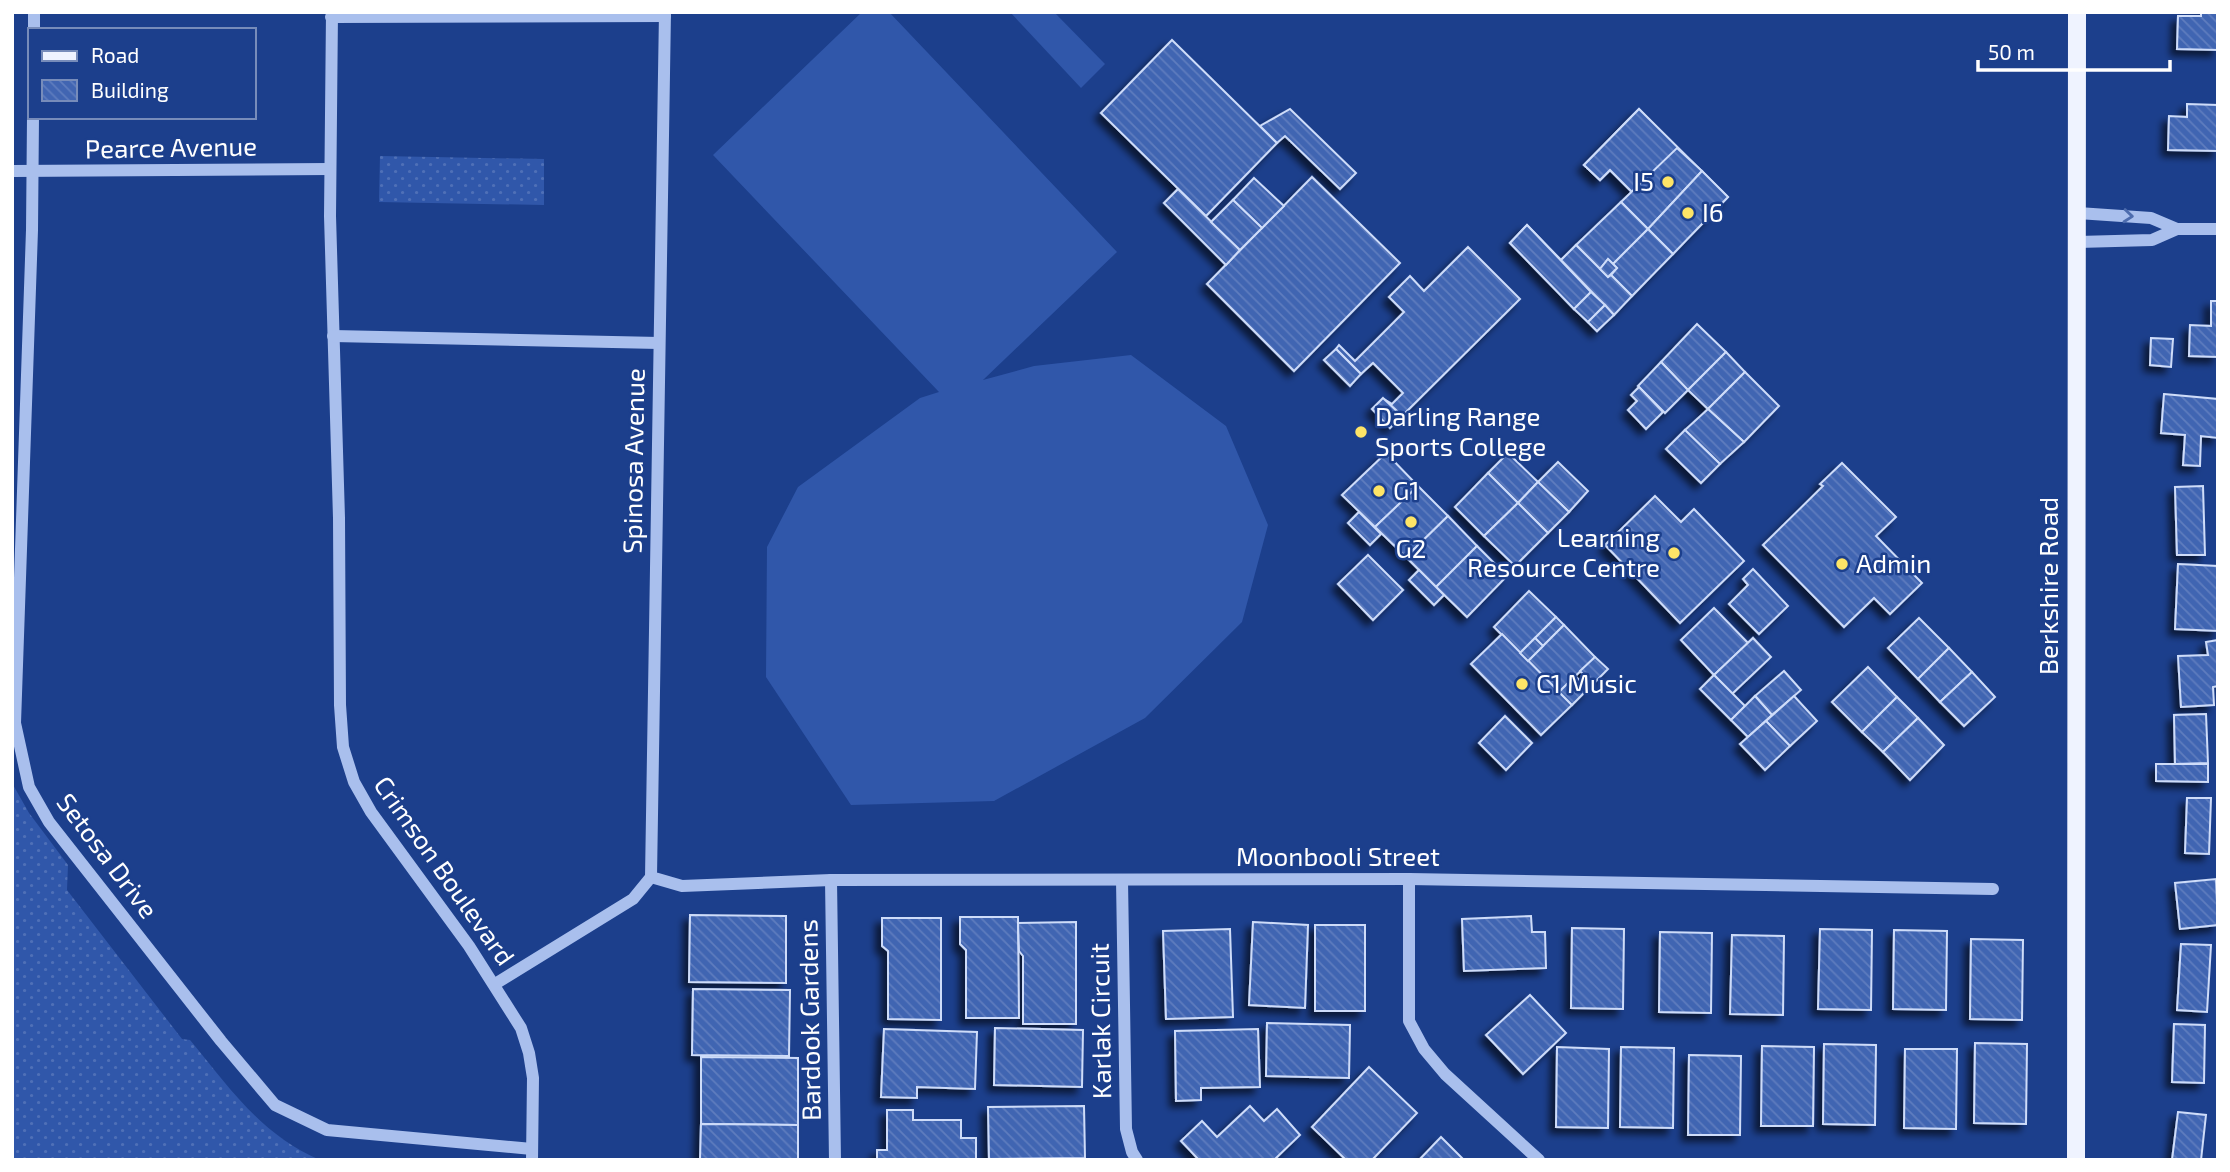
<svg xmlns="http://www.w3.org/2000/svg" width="2230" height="1172" viewBox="0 0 2230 1172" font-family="'Exo 2',sans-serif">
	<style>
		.grass { fill: url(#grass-dots) }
		.pitch { fill: #3057aa }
		.building { fill: url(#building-back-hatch); stroke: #cedcf9; stroke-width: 2; filter: url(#shadow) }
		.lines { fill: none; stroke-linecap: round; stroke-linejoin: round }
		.minor { stroke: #a9bfed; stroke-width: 12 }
		.major { stroke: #eff3ff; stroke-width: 18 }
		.oneway { stroke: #4d6cae }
		.poi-dot { fill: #fde467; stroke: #1c3f8c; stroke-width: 2.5 }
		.labels { text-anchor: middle; stroke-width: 5; stroke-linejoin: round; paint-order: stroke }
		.street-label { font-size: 26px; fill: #fff; stroke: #1c3f8c }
		.poi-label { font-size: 26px; fill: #fff; stroke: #1c3f8c; text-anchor: start }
	</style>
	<defs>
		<pattern id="grass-dots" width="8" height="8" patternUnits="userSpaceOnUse" patternTransform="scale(1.75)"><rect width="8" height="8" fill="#3057aa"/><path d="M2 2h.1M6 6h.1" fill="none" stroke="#4f70b7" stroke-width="1.8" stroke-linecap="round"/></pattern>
		<pattern id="building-back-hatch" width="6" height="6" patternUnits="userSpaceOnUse" patternTransform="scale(1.75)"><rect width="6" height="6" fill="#4165b2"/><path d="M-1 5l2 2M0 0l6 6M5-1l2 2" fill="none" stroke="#5e7cbe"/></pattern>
		<filter id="shadow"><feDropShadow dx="-6" dy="6" stdDeviation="3.5" flood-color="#0009"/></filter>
	</defs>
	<rect width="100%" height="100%" fill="#1c3f8c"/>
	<g class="grass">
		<polygon points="380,156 544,159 544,205 379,202"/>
		<path d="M12 783 29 813 68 865 67 890 182 1039 190 1040C229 1087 261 1135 320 1160H12Z"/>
	</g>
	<g class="pitch">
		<polygon points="862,12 889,12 1117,252 983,380 1034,366 1131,355 1226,426 1268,525 1242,622 1145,718 994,801 851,805 766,677 767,547 798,487 920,398 939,392 713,155"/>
		<polygon points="1010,12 1054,12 1105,64 1081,88"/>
	</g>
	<g class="building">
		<polygon points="2201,12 2218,12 2218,50 2177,49 2178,16 2201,16"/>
		<polygon points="1172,40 1277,143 1206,216 1101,113"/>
		<polygon points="2187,104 2218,105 2218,151 2168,150 2169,116 2187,117"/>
		<polygon points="1290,109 1356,173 1340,189 1285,136 1277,143 1260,126"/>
		<polygon points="1639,109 1677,148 1633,193 1610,170 1600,180 1584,165"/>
		<polygon points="1639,109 1728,197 1597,331 1510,243 1527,225 1561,260 1633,193 1610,170 1600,180 1584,165"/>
		<polygon points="1677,148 1702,171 1648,229 1621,202"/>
		<polygon points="1702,171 1728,197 1673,254 1648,229"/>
		<polygon points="1312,177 1400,263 1294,371 1207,284"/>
		<polygon points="1254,178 1284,206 1262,228 1233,200"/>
		<polygon points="1178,189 1240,250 1226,265 1164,203"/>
		<polygon points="1233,200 1262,228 1240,250 1211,222"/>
		<polygon points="1621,202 1648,229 1613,264 1608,259 1600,269 1576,245"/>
		<polygon points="1527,225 1591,292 1574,309 1510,243"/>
		<polygon points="1648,229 1673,254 1632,296 1611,275 1617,268 1613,264"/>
		<polygon points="1576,245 1608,277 1611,275 1632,296 1614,315 1561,260"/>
		<polygon points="1468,247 1520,299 1402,416 1384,399 1392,404 1403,393 1373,363 1361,374 1336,349 1339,345 1355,361 1404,312 1389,297 1410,276 1424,291"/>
		<polygon points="1608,259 1617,268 1608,277 1600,269"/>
		<polygon points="1591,292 1605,305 1588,322 1574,309"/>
		<polygon points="2211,301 2218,301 2218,357 2189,356 2190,325 2211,326"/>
		<polygon points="1605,305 1614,315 1597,331 1588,322"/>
		<polygon points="1697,324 1726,352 1688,390 1661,362"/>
		<polygon points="2151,338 2173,339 2171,367 2150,365"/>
		<polygon points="1336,349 1361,374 1350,386 1324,360"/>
		<polygon points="1726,352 1745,372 1708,409 1688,390"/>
		<polygon points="1661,362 1688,390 1665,413 1638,386"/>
		<polygon points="1745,372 1779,406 1744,442 1708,409"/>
		<polygon points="1639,387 1663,412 1646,429 1628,410 1637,401 1631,395"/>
		<polygon points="2164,394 2218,399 2218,438 2201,436 2200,466 2183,465 2185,435 2161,433"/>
		<polygon points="1383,398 1402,416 1390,428 1372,409"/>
		<polygon points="1708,409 1744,442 1720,464 1685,430"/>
		<polygon points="1685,430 1720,464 1701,483 1666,449"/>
		<polygon points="1386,453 1418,486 1375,527 1342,495"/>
		<polygon points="1508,453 1538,482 1518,503 1488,473"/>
		<polygon points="1558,462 1588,491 1569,512 1538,482"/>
		<polygon points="1842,463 1896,517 1876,536 1922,583 1890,614 1874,598 1844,627 1763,545 1823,486 1820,484"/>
		<polygon points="1488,473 1518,503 1484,536 1455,507"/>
		<polygon points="1538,482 1569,512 1548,533 1518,503"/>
		<polygon points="1418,486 1448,516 1406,557 1375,527"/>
		<polygon points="2203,486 2205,555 2177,555 2175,487"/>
		<polygon points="1655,496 1681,522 1694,509 1744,561 1680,623 1605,545"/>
		<polygon points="1518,503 1548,533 1515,566 1484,536"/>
		<polygon points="1359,512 1381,534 1370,545 1348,523"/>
		<polygon points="1448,516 1477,546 1436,587 1406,557"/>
		<polygon points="1477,546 1507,576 1467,617 1436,587"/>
		<polygon points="1368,555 1403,590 1373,620 1338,584"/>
		<polygon points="2178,564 2218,566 2218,631 2175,629"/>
		<polygon points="1753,569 1788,606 1759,634 1729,604 1748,585 1743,579"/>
		<polygon points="1419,570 1444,595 1434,605 1409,580"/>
		<polygon points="1529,591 1556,617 1520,653 1494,627"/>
		<polygon points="1714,608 1748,643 1714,675 1681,640"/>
		<polygon points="1556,617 1564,625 1543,646 1535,638"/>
		<polygon points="1919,618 1949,648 1918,679 1888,648"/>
		<polygon points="1564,625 1595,657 1559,692 1528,661"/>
		<polygon points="1502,634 1572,705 1541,735 1471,664"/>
		<polygon points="1535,638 1543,646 1528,661 1520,653"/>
		<polygon points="1753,638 1771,657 1732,694 1714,675"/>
		<polygon points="2218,640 2218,686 2213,687 2214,705 2181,707 2178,656 2208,655 2206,642"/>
		<polygon points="1949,648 1972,672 1940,702 1918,679"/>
		<polygon points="1595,657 1608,669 1593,684 1580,671"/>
		<polygon points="1868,667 1897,697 1862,732 1832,702"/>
		<polygon points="1784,671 1801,690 1772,715 1755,696"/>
		<polygon points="1972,672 1995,697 1964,726 1940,702"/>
		<polygon points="1714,675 1745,706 1731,720 1700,689"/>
		<polygon points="1575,676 1588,689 1572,705 1559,692"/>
		<polygon points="1755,696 1772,715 1748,737 1731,720"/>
		<polygon points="1794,696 1817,721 1790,746 1766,721"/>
		<polygon points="1897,697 1918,718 1883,752 1862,732"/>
		<polygon points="2206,714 2208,763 2175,764 2174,715"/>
		<polygon points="1505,716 1532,743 1506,770 1479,743"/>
		<polygon points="1918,718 1944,745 1910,780 1883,752"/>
		<polygon points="1766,721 1790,746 1765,770 1740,744"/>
		<polygon points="2156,764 2208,764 2208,782 2156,781"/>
		<polygon points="2187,798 2211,798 2209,854 2185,853"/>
		<polygon points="2216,879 2218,925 2180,929 2175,883"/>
		<polygon points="690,915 786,916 786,983 689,982"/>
		<polygon points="1531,916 1532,932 1545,932 1546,968 1464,971 1462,919"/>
		<polygon points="960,917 1018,917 1019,1018 966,1018 966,950 960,944"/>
		<polygon points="882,918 941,918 941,1020 888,1019 888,951 882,946"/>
		<polygon points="1076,922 1076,1024 1023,1024 1023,956 1019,951 1018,923"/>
		<polygon points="1253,922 1308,925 1305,1008 1249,1005"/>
		<rect x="1315" y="925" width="50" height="86"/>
		<polygon points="1572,928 1624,929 1623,1009 1571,1008"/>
		<polygon points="1230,929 1233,1017 1166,1019 1163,931"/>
		<polygon points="1820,929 1872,930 1871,1010 1818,1009"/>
		<polygon points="1894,930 1947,931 1946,1010 1893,1009"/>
		<polygon points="1660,932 1712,933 1711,1013 1659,1012"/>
		<polygon points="1732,935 1784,936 1783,1015 1730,1014"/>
		<polygon points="1971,939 2023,940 2022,1020 1970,1019"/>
		<polygon points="2181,944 2211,945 2207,1012 2177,1010"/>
		<polygon points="693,989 790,990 789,1056 692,1055"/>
		<polygon points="1530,995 1566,1033 1523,1074 1486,1035"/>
		<polygon points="1267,1023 1350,1025 1349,1078 1266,1076"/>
		<polygon points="2174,1024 2205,1025 2204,1083 2172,1082"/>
		<polygon points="995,1028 1083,1030 1082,1087 994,1085"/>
		<polygon points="884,1029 977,1032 975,1089 917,1087 917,1098 881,1097"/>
		<polygon points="1258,1029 1260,1087 1201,1088 1201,1100 1176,1101 1175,1031"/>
		<polygon points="1975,1043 2027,1044 2026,1124 1974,1123"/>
		<polygon points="1824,1044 1876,1045 1875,1125 1823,1124"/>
		<polygon points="1762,1046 1814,1047 1813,1126 1761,1126"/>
		<polygon points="1557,1047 1609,1049 1608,1128 1556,1127"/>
		<polygon points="1621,1047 1674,1048 1673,1128 1620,1127"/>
		<polygon points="1905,1049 1957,1049 1956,1129 1904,1128"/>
		<polygon points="1689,1055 1741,1056 1740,1135 1688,1135"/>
		<polygon points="701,1057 798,1058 798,1125 701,1124"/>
		<polygon points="1369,1067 1417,1113 1372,1160 1346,1160 1312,1127"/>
		<polygon points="1084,1106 1085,1158 989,1159 988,1107"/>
		<polygon points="1250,1106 1264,1121 1277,1109 1300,1135 1274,1160 1199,1160 1181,1141 1202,1121 1217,1137"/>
		<polygon points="887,1110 913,1110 913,1120 961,1120 961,1138 976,1138 976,1160 877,1160 877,1150 887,1150"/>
		<polygon points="2178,1112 2206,1115 2201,1160 2172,1160"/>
		<polygon points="701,1124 798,1125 798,1160 700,1160"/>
		<polygon points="1441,1137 1464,1160 1419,1160"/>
	</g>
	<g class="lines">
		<g class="minor">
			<polyline points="332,12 330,216 339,518 340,705 343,747 354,782 371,812 469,946 521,1028 529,1053 533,1078 532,1160"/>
			<polyline points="665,12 651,877 682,886 831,880 1409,879 1993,889"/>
			<polyline points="331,17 665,16"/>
			<polyline points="34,30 34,12"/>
			<polyline points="33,117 32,230 15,723 29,787 49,822 221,1041 275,1105 327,1130 532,1149"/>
			<polyline points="12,171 330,169"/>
			<polyline points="2078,213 2151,218 2177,229 2218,229"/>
			<polyline points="2078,242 2152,240 2177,229"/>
			<polyline points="333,336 659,343"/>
			<polyline points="1409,879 1409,1021 1424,1049 1445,1074 1539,1160"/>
			<polyline points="831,880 835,1160"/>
			<polyline points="1122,880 1126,1129 1132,1152 1137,1160"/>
			<polyline points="495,984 633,899 651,877"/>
		</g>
		<polyline class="major" points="2076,1160 2077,12"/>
	</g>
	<defs><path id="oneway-chevron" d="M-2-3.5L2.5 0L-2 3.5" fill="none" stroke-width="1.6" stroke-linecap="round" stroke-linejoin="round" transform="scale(1.75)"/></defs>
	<use class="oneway" href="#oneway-chevron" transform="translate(2128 216) rotate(5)"/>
	<g class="poi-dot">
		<circle cx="1668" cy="182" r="7"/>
		<circle cx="1688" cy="213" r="7"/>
		<circle cx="1361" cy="432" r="7"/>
		<circle cx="1379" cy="491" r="7"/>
		<circle cx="1411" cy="522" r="7"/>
		<circle cx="1674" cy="553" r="7"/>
		<circle cx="1842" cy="564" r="7"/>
		<circle cx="1522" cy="684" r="7"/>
	</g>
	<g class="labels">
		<g class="street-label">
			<text transform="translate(171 148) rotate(-1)" y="9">Pearce Avenue</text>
			<text transform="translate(634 461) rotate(-89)" y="9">Spinosa Avenue</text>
			<text transform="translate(2049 586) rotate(-90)" y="9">Berkshire Road</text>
			<text transform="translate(107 856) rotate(53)" y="9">Setosa Drive</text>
			<text x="1338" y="866">Moonbooli Street</text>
			<text transform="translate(444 871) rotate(55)" y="9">Crimson Boulevard</text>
			<text transform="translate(810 1020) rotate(-91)" y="9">Bardook Gardens</text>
			<text transform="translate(1101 1021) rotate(-91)" y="9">Karlak Circuit</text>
		</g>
		<g class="poi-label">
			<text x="1654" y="191" text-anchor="end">I5</text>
			<text x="1702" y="222">I6</text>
			<text x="1375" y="426">Darling Range<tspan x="1375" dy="30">Sports College</tspan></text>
			<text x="1393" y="500">G1</text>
			<text x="1660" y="547" text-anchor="end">Learning<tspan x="1660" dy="30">Resource Centre</tspan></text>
			<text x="1411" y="558" text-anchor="middle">G2</text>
			<text x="1856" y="573">Admin</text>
			<text x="1536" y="693">C1 Music</text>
		</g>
	</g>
	<rect width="2230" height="1172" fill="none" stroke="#ffffff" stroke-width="28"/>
	<rect x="28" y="28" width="228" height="91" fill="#1c3f8c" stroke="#778cba" stroke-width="2"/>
	<rect x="42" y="51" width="35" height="10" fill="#eff3ff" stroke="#778cba" stroke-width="2"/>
	<text x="91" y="63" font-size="21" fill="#ffffff">Road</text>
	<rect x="42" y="80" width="35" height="21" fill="url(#building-back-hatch)" stroke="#778cba" stroke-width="2"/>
	<text x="91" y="98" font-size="21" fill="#ffffff">Building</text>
	<path d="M1978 60v10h192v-10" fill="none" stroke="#ffffff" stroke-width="3.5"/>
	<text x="1988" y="60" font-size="21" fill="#ffffff" stroke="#1c3f8c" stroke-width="5" paint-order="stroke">50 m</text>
</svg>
